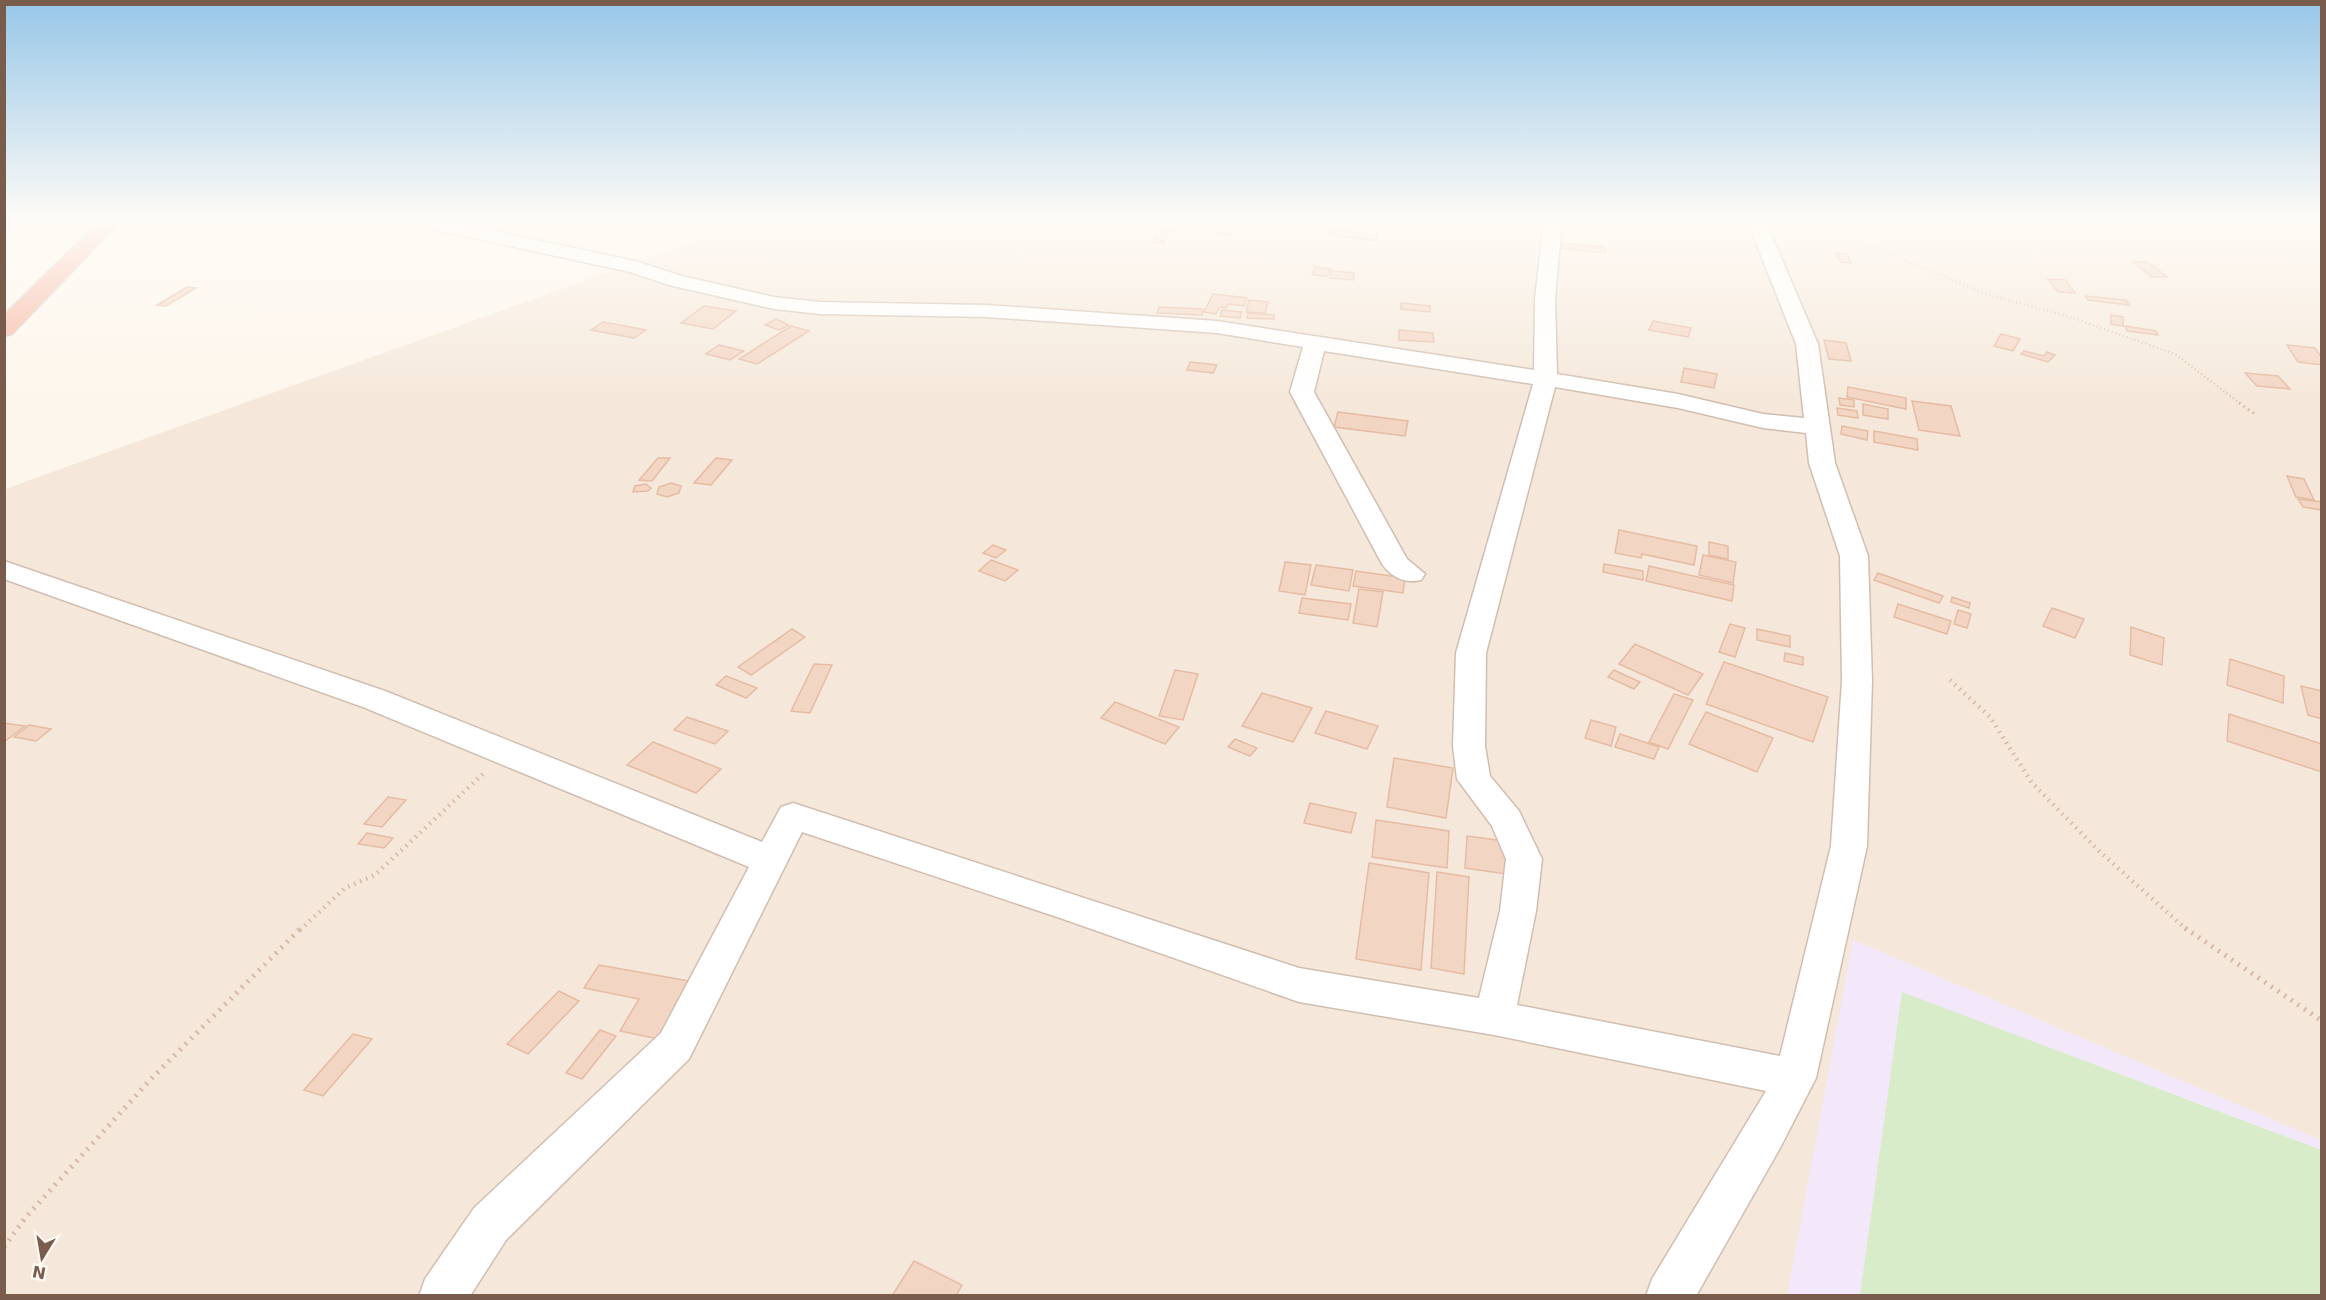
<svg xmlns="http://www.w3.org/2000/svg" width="2326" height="1300" viewBox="0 0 2326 1300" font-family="'DejaVu Sans',sans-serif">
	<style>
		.residential { fill: #f5e8da }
		.education { fill: #f3e8fa }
		.green { fill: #d8ecc9 }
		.building { fill: #f3d5c3; stroke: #e6bba3; stroke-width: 1.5 }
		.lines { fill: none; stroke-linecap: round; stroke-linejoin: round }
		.street-casing { stroke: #d1beb0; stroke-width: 3 }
		.highway-casing { stroke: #dad1cd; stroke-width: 3 }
		.path-far3 { stroke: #d9b8a5; stroke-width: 2; stroke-dasharray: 1 3; stroke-linecap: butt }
		.path-far2 { stroke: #d9b8a5; stroke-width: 3; stroke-dasharray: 1.5 4; stroke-linecap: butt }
		.path-far1 { stroke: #d9b8a5; stroke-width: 4.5; stroke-dasharray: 1.5 5; stroke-linecap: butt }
		.path { stroke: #d9b8a5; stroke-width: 5; stroke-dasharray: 2 6; stroke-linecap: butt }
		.street { fill: #fff; fill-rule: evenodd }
		.highway { fill: #f7b7a3; fill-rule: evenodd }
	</style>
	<rect width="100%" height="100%" fill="#fdf6ec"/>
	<polygon class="residential" points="753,220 2321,220 2321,1295 5,1296 5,489"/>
	<polygon class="education" points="1853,940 2321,1140 2321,1295 1787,1296"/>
	<polygon class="green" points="1902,992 2321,1150 2321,1295 1860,1295"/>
	<g class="building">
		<polygon points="1167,220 1182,220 1177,231 1162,230"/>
		<polygon points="1221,220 1237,220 1232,235 1216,234"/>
		<polygon points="1326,220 1336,220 1331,230 1322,229"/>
		<polygon points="1334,229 1378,235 1374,241 1330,235"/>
		<polygon points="1157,231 1168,232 1164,243 1153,242"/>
		<polygon points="1562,243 1605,247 1605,253 1562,248"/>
		<polygon points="1836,253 1847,254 1851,263 1840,262"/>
		<polygon points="2133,262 2148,262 2167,277 2152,277"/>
		<polygon points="1315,267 1330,269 1327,276 1312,275"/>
		<polygon points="1331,271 1354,273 1353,280 1330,278"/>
		<polygon points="2048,279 2065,280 2075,293 2058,292"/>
		<polygon points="187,287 196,288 166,306 157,305"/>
		<polygon points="1213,294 1247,298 1244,306 1228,304 1226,308 1220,307 1216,314 1204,312"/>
		<polygon points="2085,296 2126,300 2129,305 2088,300"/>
		<polygon points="1249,300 1268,302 1265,313 1246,312"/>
		<polygon points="1401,303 1430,306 1430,312 1401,309"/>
		<polygon points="704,306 736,311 713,329 681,323"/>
		<polygon points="1159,307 1203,309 1202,315 1157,313"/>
		<polygon points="1222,310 1242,312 1240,318 1220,316"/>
		<polygon points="1248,313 1274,315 1274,319 1247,318"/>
		<polygon points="2111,315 2123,317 2123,326 2111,324"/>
		<polygon points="776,319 789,325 779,330 765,325"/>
		<polygon points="1653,321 1691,328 1688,337 1649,330"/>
		<polygon points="603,322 646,330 634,338 591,330"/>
		<polygon points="791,326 809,331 757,364 739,359"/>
		<polygon points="2125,326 2156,331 2158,335 2127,331"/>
		<polygon points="1399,330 1433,333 1434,342 1399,340"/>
		<polygon points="2001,334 2020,339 2013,351 1994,346"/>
		<polygon points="1824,340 1846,343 1851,361 1829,359"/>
		<polygon points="719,345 744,351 730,360 706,354"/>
		<polygon points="2287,345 2315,348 2322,358 2322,365 2298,362"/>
		<polygon points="2024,351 2044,356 2047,352 2055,355 2048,362 2021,354"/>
		<polygon points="1190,362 1217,365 1213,373 1187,370"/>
		<polygon points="1684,368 1717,374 1714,388 1681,382"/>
		<polygon points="2245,373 2278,376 2290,389 2257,386"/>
		<polygon points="1848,387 1906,398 1906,409 1847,397"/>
		<polygon points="1839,398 1854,400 1854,407 1840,405"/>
		<polygon points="1912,401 1951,406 1960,436 1919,430"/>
		<polygon points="1863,404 1888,409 1888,419 1863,415"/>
		<polygon points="1837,408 1857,411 1858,418 1838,415"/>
		<polygon points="1338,412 1408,421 1405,436 1334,427"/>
		<polygon points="1842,426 1868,431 1867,440 1841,434"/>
		<polygon points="1874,431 1917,439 1918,450 1874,442"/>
		<polygon points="658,458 670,458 652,481 639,480"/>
		<polygon points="716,458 732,460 711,485 694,483"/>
		<polygon points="2287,476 2304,479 2314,500 2296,497"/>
		<polygon points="671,483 681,486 679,493 667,497 657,494 659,487"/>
		<polygon points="646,484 651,488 648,491 633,492 635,486"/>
		<polygon points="2298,499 2322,502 2322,510 2303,507"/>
		<polygon points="1619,530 1697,546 1694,565 1642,554 1641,558 1615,553"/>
		<polygon points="1709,542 1728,546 1728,559 1709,555"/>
		<polygon points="993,545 1006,550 996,558 983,553"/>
		<polygon points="1703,555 1736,562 1733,583 1699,575"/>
		<polygon points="991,560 1018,570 1005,581 979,571"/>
		<polygon points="1285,562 1311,565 1305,595 1279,591"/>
		<polygon points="1604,564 1643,571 1643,580 1603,572"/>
		<polygon points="1316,565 1353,570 1349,591 1311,585"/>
		<polygon points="1649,566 1734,585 1732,601 1646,581"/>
		<polygon points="1356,571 1405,578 1403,593 1353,586"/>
		<polygon points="1878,573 1943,596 1939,603 1874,580"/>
		<polygon points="1359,589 1383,592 1377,627 1353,623"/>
		<polygon points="1952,597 1970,603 1969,608 1951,602"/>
		<polygon points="1302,598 1351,604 1348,620 1299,613"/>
		<polygon points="1898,604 1951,621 1947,634 1894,617"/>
		<polygon points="2052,608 2084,619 2075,638 2043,626"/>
		<polygon points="1958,610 1971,614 1967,628 1954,624"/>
		<polygon points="1730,624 1745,628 1735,657 1719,652"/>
		<polygon points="2131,627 2164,638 2162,665 2130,655"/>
		<polygon points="792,629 805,637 751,675 738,667"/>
		<polygon points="1757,629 1790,636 1790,647 1757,640"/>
		<polygon points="1635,644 1703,674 1688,695 1619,664"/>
		<polygon points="1785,653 1803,657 1803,665 1784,661"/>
		<polygon points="2230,659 2284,676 2283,703 2227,685"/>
		<polygon points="1724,662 1828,697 1813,742 1706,704"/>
		<polygon points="814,664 832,665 810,713 791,711"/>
		<polygon points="1175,670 1198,674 1183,720 1159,716"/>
		<polygon points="1614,670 1640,682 1634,689 1608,677"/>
		<polygon points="726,676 757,688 746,698 716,685"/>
		<polygon points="2301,686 2322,691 2322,719 2308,715"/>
		<polygon points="1262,693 1312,708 1293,742 1242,726"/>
		<polygon points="1674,694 1693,700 1668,749 1649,742"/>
		<polygon points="1115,702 1179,727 1165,744 1101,718"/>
		<polygon points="1326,711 1378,726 1367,749 1315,733"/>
		<polygon points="1706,712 1773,738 1757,772 1689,744"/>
		<polygon points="2229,714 2322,744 2322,772 2227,741"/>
		<polygon points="687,717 728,731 715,744 674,730"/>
		<polygon points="1591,720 1616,727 1611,746 1585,738"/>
		<polygon points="4,723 25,726 4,742"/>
		<polygon points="29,725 51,729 36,741 14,737"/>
		<polygon points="1620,734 1659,747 1654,759 1615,747"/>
		<polygon points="1235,739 1257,748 1250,756 1228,747"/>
		<polygon points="653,742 721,769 696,793 627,765"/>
		<polygon points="1394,758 1453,768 1446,818 1387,807"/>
		<polygon points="388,797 406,800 382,827 364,824"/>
		<polygon points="1310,803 1356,813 1351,833 1304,823"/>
		<polygon points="1376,820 1449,831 1447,868 1372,857"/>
		<polygon points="367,833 393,838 384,848 358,844"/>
		<polygon points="1467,836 1512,842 1513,875 1465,868"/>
		<polygon points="1369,863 1429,873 1421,970 1356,959"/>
		<polygon points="1437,872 1469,877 1464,974 1431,968"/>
		<polygon points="599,965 695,982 663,1040 620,1031 639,999 584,988"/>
		<polygon points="559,991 579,1001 528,1054 507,1044"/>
		<polygon points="600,1030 616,1036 582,1079 566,1073"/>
		<polygon points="353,1034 372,1039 323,1096 304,1090"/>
		<polygon points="914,1261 962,1285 956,1296 892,1296"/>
	</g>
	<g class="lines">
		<g class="street-casing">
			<path id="street" d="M408 220H442L635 261 682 276 774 297 820 302 986 305 1217 321 1534 370 1535 299 1544 220H1562L1555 299 1557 374 1678 394 1763 414 1804 418 1796 344 1747 220H1765L1818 344 1835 463 1868 556 1872 681 1867 846 1816 1078 1780 1148 1696 1296H1646L1652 1279 1766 1091 1494 1035 1299 1002 1063 919 802 832 689 1059 506 1240 470 1296H419L425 1279 474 1208 661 1033 749 867 363 707 4 579V561L385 691 762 842 781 807 793 803 1299 968 1479 998 1500 911 1506 859 1492 826 1457 779 1453 746 1456 653 1533 384 1324 351 1314 392 1407 559 1425 574 1421 580C1405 584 1391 577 1382 564L1290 392 1303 347 1217 333 986 317 820 314 774 309 669 285 630 272 417 226ZM1555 387 1678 408 1763 428 1806 433 1809 463 1840 556 1842 681 1831 846 1780 1056 1517 1005 1536 911 1542 859 1519 811 1490 776 1485 746 1486 653Z"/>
		</g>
		<g class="highway-casing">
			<polygon id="highway" points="101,220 122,220 12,334 4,336 4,315"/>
		</g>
		<polyline class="path-far3" points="1808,220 1986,294 2067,316 2175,354 2241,404"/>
		<polyline class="path-far2" points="2239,403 2256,415"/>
		<g class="path-far1">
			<polyline points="1950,680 1990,717 2032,783 2100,852 2187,930"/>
			<polyline points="300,930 345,888 375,875 484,773"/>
		</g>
		<g class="path">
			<polyline points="2185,928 2322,1021"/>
			<polyline points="4,1247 26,1217 151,1079 301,928"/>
		</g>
		<use href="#street" class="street"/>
		<use href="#highway" class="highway"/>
	</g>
	<linearGradient id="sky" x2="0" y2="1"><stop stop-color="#97c7e8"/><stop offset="0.55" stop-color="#fefbf6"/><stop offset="1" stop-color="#fefbf6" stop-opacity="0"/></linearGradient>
	<rect width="2326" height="402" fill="url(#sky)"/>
	<rect width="2326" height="1300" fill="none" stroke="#7a5c4d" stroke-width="12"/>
	<g transform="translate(42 1258) rotate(191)" stroke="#fffaf3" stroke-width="4.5" paint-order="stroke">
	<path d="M0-4.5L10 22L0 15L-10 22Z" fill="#7a5c4d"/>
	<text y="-9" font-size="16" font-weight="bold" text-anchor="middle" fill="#7a5c4d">N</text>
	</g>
</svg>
